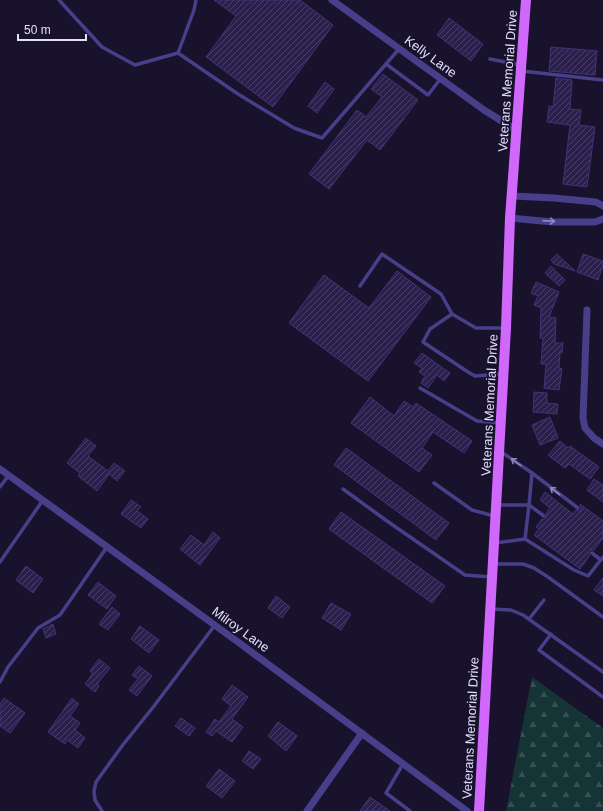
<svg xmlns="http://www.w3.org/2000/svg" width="603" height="811" viewBox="0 0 603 811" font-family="Arial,sans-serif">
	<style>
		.forest { fill: url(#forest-firs) }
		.building { fill: url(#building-hatch); stroke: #453177 }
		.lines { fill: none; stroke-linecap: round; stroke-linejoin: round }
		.lane { stroke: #473f89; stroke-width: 3.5 }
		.street { stroke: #473f89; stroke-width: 7 }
		.primary { stroke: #cf68fb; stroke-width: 10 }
		.oneway { stroke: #8e87be }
		.labels { text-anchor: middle; stroke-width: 3.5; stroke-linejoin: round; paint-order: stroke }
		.street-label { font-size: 13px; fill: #e4defe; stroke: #18122c }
	</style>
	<defs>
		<pattern id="forest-firs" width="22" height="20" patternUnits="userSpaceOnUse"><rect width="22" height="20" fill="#153435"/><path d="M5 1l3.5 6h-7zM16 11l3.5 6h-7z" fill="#375153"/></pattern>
		<pattern id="building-hatch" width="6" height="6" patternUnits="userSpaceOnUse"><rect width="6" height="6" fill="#2b1f4c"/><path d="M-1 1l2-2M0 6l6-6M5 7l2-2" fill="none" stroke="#4a3f67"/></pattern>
	</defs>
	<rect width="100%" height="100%" fill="#18122c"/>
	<polygon class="forest" points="532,677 603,728 603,811 506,811"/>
	<g class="building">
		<polygon points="214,0 300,0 333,25 273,107 206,57 236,16"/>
		<polygon points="449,18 483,44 471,61 437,35"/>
		<polygon points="551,47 597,51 595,75 549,71"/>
		<polygon points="383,74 418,100 380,150 367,140 329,189 309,174 357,110 366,117 382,97 371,89"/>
		<polygon points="556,78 572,80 570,109 581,110 579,125 595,127 587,187 563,184 570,125 547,122 549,106 553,107"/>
		<polygon points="325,82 334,89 317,113 308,106"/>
		<polygon points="557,254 575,271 554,264 551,260"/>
		<polygon points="583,254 603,261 603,265 598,280 577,272"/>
		<polygon points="551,266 565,280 559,286 545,273"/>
		<polygon points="397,271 431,297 368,381 289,323 324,275 369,308"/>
		<polygon points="536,282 559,292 549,317 556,318 555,343 563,343 562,353 560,353 559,368 562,369 559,390 544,388 546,364 541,364 543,338 540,338 541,308 534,305 538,296 531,293"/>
		<polygon points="422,353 450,373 444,381 437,375 428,388 421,383 425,376 419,372 422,368 414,363"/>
		<polygon points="534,392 547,393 547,403 558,404 557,414 533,412"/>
		<polygon points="370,397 394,416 404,401 413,407 416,403 472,441 464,453 433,432 422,448 432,455 419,472 351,423"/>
		<polygon points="550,417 558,438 540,445 532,425"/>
		<polygon points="86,438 96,446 88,456 108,471 114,463 125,471 117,481 109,474 97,491 78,476 80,473 67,463"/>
		<polygon points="560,441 568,448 570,446 599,467 590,479 569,464 565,468 548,455"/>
		<polygon points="346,448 449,523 436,540 334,465"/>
		<polygon points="594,479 603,485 603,502 587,490"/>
		<polygon points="545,492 573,514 576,510 579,511 581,510 581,507 580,505 580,504 603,521 603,538 594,550 591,550 589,551 589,554 590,555 580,569 534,535 539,529 536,527 542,519 544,519 546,518 547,516 546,513 550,508 540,500"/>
		<polygon points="131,500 141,507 137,511 148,519 141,528 121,514"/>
		<polygon points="341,512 445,586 432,603 329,529"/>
		<polygon points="213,532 220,538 200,565 180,549 191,535 204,545"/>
		<polygon points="26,566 43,579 33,593 16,580"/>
		<polygon points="603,578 603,596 594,590"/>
		<polygon points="98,582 116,596 107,609 88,595"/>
		<polygon points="276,596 290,607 282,618 268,608"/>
		<polygon points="331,603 351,614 341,630 322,618"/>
		<polygon points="112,607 120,614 108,630 99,624"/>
		<polygon points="53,624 56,634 46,638 43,629"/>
		<polygon points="140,626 159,640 149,653 131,639"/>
		<polygon points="99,659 110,668 97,684 99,686 95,692 85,684 93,673 90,671"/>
		<polygon points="139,666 152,676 137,696 129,690 138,679 132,675"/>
		<polygon points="232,685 248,697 232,719 243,727 232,742 216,731 212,736 206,732 215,719 219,722 231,706 222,699"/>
		<polygon points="4,698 25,713 10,733 0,726 0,704"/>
		<polygon points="72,698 79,704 70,716 80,723 75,730 85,738 78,748 67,740 65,744 48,732"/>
		<polygon points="181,718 195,728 189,736 175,726"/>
		<polygon points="278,722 297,736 286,751 268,736"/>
		<polygon points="249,751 261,759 253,769 242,761"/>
		<polygon points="219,769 235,781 222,798 206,786"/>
		<polygon points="370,797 390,811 360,811"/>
	</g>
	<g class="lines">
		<g class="lane">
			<polyline points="59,0 102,47 135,65 178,53"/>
			<polyline points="196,0 194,10 178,53 238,94 294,128 322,138 399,49"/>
			<polyline points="490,59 520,65"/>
			<polyline points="386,64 428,95 441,78"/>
			<polyline points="522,71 603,80"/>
			<polyline points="360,286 382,254 441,294 452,314 476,328 505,328"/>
			<polyline points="452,314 430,329 423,342 468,372 475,376 503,374"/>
			<polyline points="420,388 477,421 500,423"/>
			<polyline points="500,451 532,473 578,508"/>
			<polyline points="532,473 529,505 544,516"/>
			<polyline points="434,483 472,510 494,516"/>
			<polyline points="0,487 9,475"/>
			<polyline points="343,489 387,521 465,575 491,577"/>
			<polyline points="497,505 529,505 525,539"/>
			<polyline points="495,543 525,539 574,570 588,576 603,557"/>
			<polyline points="592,553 601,560"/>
			<polyline points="0,562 43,500"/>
			<polyline points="494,564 523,564 534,568 548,577 603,617"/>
			<polyline points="491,609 511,610 523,615 603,672"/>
			<polyline points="529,619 544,600"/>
			<polyline points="551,634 539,650 603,697"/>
			<polyline points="0,682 8,667 38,628 60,615 107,547"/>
			<polyline points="403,764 386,793 410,811"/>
			<polyline points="102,811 95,800 94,791 96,782 122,746 154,706 215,625"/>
		</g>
		<g class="street">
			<polyline points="332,0 484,110 516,130"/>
			<polyline points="512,196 554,198 596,202 603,206"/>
			<polyline points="510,218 553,222 595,222 603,219"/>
			<polyline points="587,310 583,418 585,428 594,438 603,444"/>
			<polyline points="0,469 238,642 467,811"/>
			<polyline points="307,811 362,733"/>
		</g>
		<polyline class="primary" points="479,811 506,328 510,218 526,0"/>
	</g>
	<defs><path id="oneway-shaft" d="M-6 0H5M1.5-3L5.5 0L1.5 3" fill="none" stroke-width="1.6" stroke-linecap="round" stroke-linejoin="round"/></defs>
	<g class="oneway">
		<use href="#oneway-shaft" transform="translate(549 221) rotate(4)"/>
		<use href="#oneway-shaft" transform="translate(516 462) rotate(-144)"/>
		<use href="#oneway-shaft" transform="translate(555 491) rotate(-143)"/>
	</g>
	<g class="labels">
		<g class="street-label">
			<text transform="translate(431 56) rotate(36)" y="5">Kelly Lane</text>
			<text transform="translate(507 81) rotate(-86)" y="5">Veterans Memorial Drive</text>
			<text transform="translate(489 405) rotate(-87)" y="5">Veterans Memorial Drive</text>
			<text transform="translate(241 629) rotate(36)" y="5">Milroy Lane</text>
			<text transform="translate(470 728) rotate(-87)" y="5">Veterans Memorial Drive</text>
		</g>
	</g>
	<path d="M18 34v6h68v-6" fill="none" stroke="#e4defe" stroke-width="2"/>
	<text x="24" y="34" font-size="12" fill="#e4defe" stroke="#18122c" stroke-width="3" paint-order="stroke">50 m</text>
</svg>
